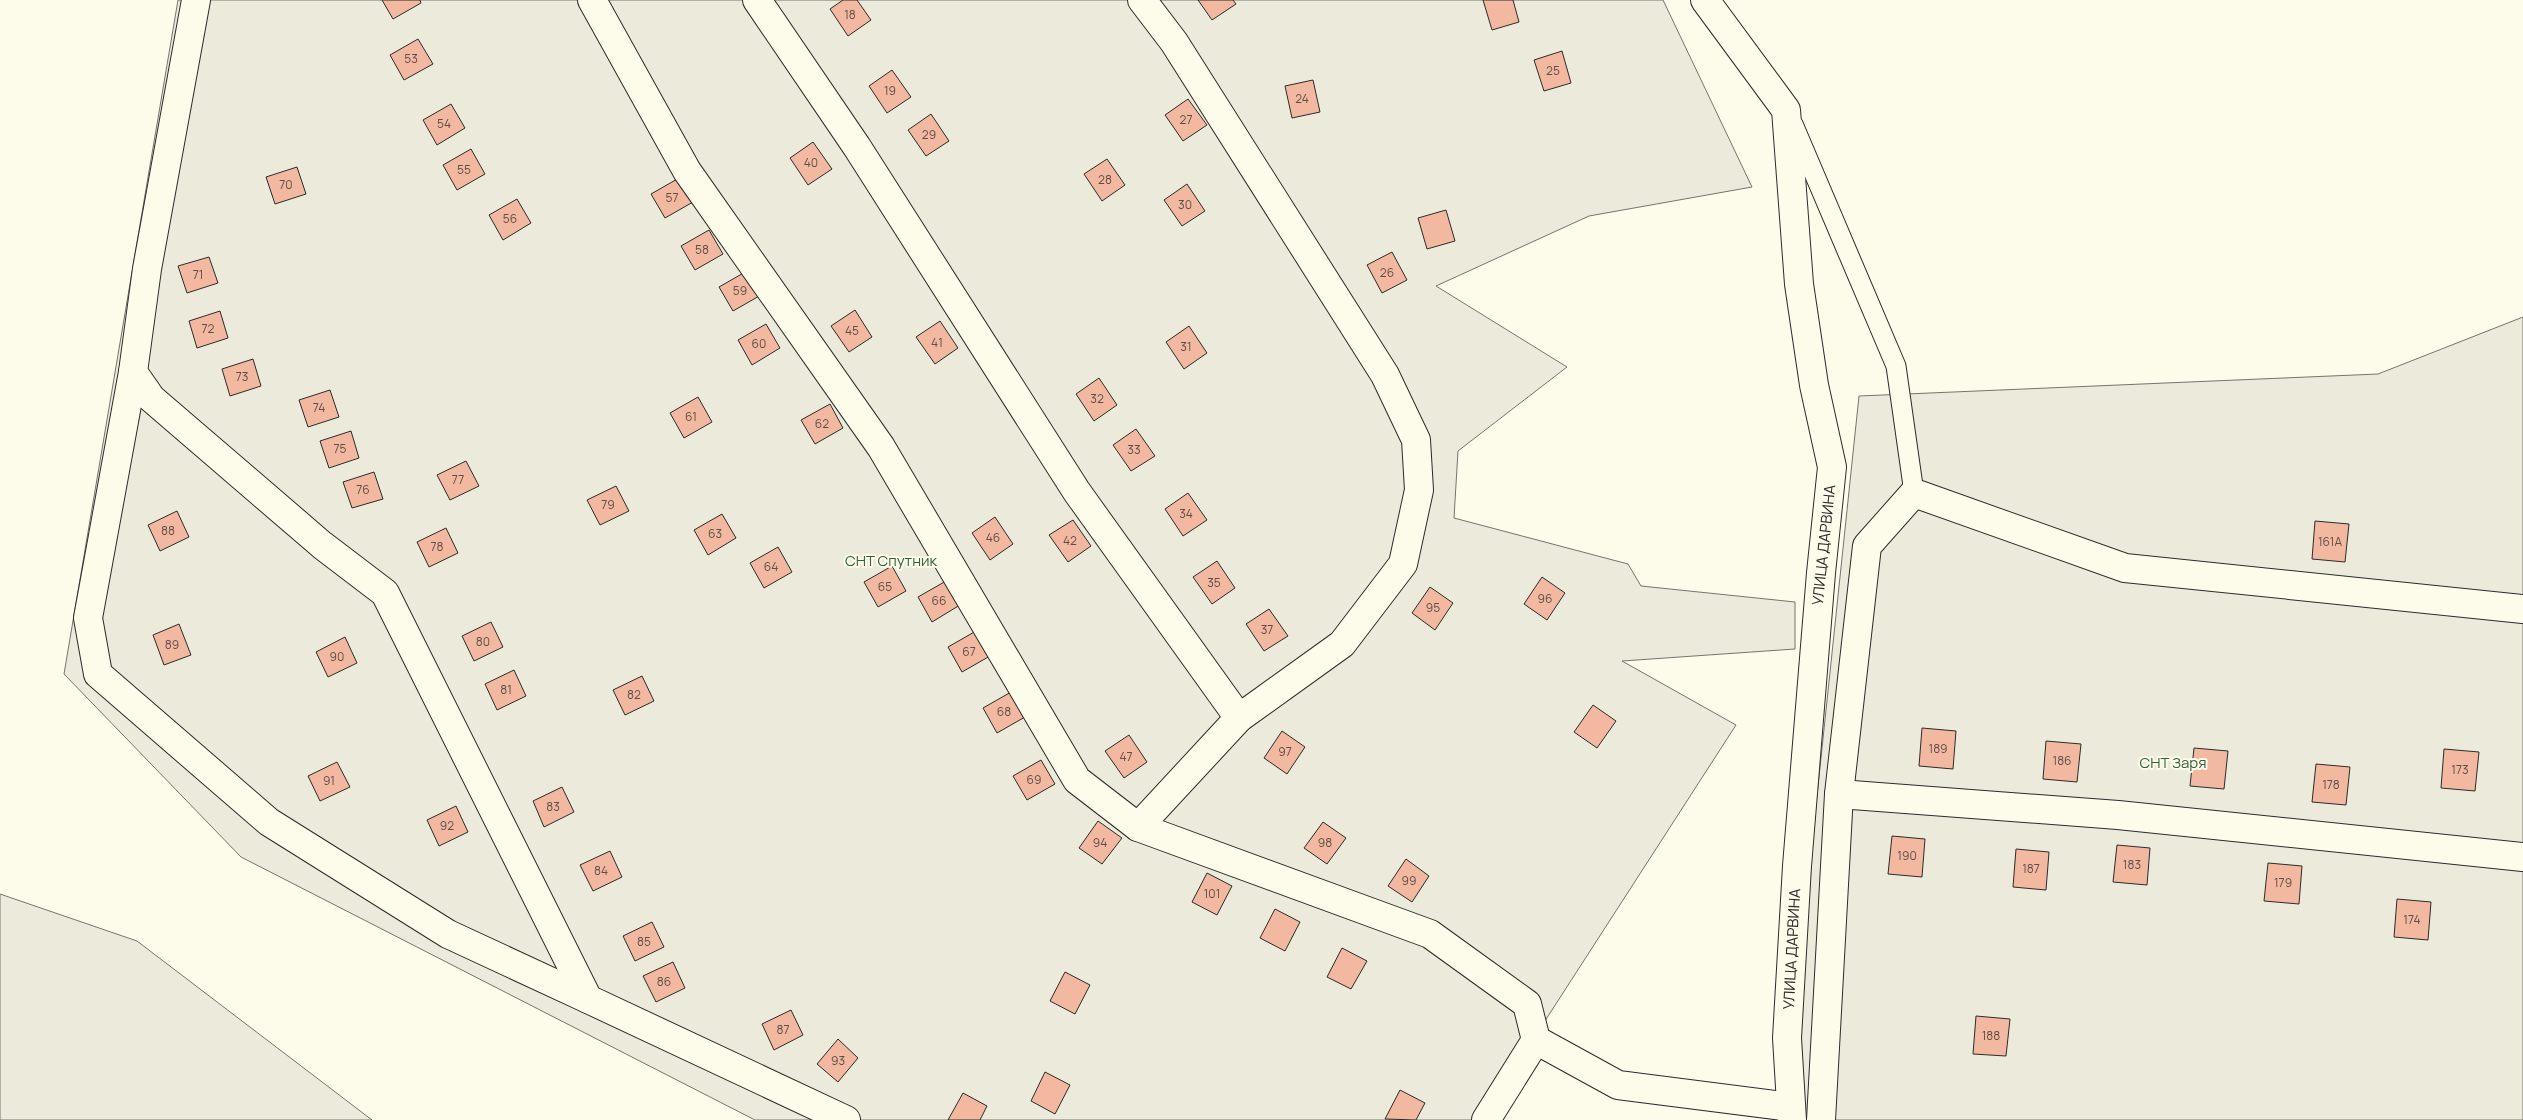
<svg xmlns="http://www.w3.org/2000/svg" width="2523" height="1120" viewBox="0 0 2523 1120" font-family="Manrope,sans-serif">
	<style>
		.green { fill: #ecebdb; stroke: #74746e }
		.building { fill: #f2b8a0; stroke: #2b2b2b }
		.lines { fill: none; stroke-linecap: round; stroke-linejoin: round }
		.lane-casing { stroke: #2b2b2b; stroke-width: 21 }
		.street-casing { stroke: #2b2b2b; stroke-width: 30 }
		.lane { stroke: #fdfbea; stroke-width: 19 }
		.street { stroke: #fdfbea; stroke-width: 28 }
		.labels { text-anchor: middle; stroke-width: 4; stroke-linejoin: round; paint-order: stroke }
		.number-label { font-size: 12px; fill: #5d4e48 }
		.street-label { font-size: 15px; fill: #2b2b2b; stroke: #fdfbea }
		.park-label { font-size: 15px; fill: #34623c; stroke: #fdfbea }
	</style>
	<rect width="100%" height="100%" fill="#fdfbea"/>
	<g class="green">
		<polygon points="178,0 1663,0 1752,187 1589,216 1436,286 1567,367 1458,451 1454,518 1628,564 1641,586 1795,602 1795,649 1622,661 1736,725 1481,1120 755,1120 241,857 64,674"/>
		<polygon points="2523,317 2523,1120 1783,1120 1859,396 2378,374"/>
		<polygon points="0,894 137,941 372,1120 0,1120"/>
	</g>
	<g class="building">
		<polygon points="382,0 420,0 421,3 393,19"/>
		<polygon points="843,0 857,0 871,20 848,36 830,9"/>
		<polygon points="1198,0 1233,0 1236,4 1212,20"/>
		<polygon points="1483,0 1513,0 1519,22 1492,30"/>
		<polygon points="418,39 433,64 404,80 390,55"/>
		<polygon points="1562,51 1571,83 1544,91 1534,60"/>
		<polygon points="892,70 911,97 887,113 869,86"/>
		<polygon points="1313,80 1320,112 1292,118 1285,86"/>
		<polygon points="1188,99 1207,125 1183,141 1165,115"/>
		<polygon points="451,104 465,128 437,145 423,120"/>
		<polygon points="931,114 949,141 926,156 908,130"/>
		<polygon points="813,142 832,169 808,185 790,158"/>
		<polygon points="471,149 485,174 457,190 443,165"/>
		<polygon points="1107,159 1125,185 1102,201 1084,174"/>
		<polygon points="297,167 306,194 275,204 266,177"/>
		<polygon points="679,178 693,202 665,218 651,194"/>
		<polygon points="1187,184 1205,211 1182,226 1164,200"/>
		<polygon points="517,199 531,223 503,240 489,215"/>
		<polygon points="1446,210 1455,241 1427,249 1418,218"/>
		<polygon points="709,230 723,254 695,270 681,246"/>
		<polygon points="1392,252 1407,280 1382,293 1367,265"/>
		<polygon points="209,257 218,283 187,293 178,266"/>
		<polygon points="747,271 761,295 733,311 719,287"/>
		<polygon points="855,310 872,337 849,352 831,326"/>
		<polygon points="220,311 228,338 197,348 189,321"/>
		<polygon points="940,321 958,348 935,364 916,337"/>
		<polygon points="766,324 780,348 752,365 738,340"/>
		<polygon points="1189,326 1207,353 1184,369 1166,342"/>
		<polygon points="253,359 261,386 230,396 222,369"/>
		<polygon points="1099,378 1117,405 1094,421 1076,394"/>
		<polygon points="330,390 339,417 308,427 299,400"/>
		<polygon points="698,397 712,422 684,438 670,413"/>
		<polygon points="830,404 843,428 815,444 801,420"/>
		<polygon points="1136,429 1155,456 1131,471 1113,445"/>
		<polygon points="351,431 359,458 329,468 320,441"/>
		<polygon points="466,461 479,486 450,500 437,475"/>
		<polygon points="374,472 383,499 352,508 343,482"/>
		<polygon points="616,486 629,511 600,525 587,500"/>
		<polygon points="1188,493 1207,520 1183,536 1165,509"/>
		<polygon points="177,511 189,537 160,551 148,525"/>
		<polygon points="722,514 736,538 708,555 694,530"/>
		<polygon points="995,517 1013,544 990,560 972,533"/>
		<polygon points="1073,520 1091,546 1068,562 1049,535"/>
		<polygon points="2315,521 2349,524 2345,562 2312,559"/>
		<polygon points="446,528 458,553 429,567 417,542"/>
		<polygon points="778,547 792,572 764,588 750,563"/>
		<polygon points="1217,561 1235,588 1212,604 1193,577"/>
		<polygon points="892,566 906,591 878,607 864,582"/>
		<polygon points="1542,577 1565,593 1547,620 1524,604"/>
		<polygon points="946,581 960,605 932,622 918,597"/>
		<polygon points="1430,587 1453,603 1435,630 1412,613"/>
		<polygon points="1269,609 1288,636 1264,651 1246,624"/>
		<polygon points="491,622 503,647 474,661 462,636"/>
		<polygon points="179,624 191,655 164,665 153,635"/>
		<polygon points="976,631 990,656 962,672 948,647"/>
		<polygon points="345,637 357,663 328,677 316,652"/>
		<polygon points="514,670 526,696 497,710 485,684"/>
		<polygon points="642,676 654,701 625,715 613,690"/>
		<polygon points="1011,692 1025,717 997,733 983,708"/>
		<polygon points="1593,705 1616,721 1597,748 1574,732"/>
		<polygon points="1922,728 1956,731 1953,769 1919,766"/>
		<polygon points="1282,731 1305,747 1287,774 1264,758"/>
		<polygon points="1129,735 1147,762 1124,778 1105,751"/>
		<polygon points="2046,741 2081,744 2077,782 2043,779"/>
		<polygon points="2194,748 2228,751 2224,789 2190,786"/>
		<polygon points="2444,749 2479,752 2475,791 2441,788"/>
		<polygon points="1041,760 1055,784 1027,800 1013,776"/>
		<polygon points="337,762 350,787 320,801 308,776"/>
		<polygon points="2316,764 2350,767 2346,805 2312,802"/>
		<polygon points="562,787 574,812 544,827 533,801"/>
		<polygon points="456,806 468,832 439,846 427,820"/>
		<polygon points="1098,821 1122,838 1102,864 1079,848"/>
		<polygon points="1323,822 1346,838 1327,864 1304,848"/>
		<polygon points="1892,836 1925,839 1922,877 1888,874"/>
		<polygon points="2117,845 2150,848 2147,885 2113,882"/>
		<polygon points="2016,849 2049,852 2046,890 2013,887"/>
		<polygon points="610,851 622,877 593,891 580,865"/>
		<polygon points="1406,859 1429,876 1412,902 1388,886"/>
		<polygon points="2268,863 2302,866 2299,904 2264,901"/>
		<polygon points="1207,873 1232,886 1217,915 1192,902"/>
		<polygon points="2397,899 2431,902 2428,940 2394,937"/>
		<polygon points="1275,909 1300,922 1285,951 1260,938"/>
		<polygon points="652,922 664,947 635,961 623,936"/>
		<polygon points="1342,948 1367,961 1351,989 1327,977"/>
		<polygon points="673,962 685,988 656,1002 643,976"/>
		<polygon points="1065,972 1090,985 1075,1014 1050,1001"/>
		<polygon points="791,1010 803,1035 774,1050 762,1024"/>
		<polygon points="1976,1016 2010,1019 2006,1056 1973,1054"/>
		<polygon points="838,1039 858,1058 838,1082 817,1064"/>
		<polygon points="1045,1072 1070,1085 1055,1114 1031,1101"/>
		<polygon points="1400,1090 1425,1103 1416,1120 1385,1119"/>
		<polygon points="963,1093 987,1106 980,1120 948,1120"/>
	</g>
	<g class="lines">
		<g class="lane-casing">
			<polyline id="lane" points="1793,124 1896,366 1914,493"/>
		</g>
		<g class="street-casing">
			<g id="street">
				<polyline points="196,0 147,269 133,372 151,398 322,545 385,593 588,999 846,1120"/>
				<polyline points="592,0 687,171 881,447 1077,780 1138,827 1430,934 1527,1004 1536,1040 1486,1120"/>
				<polyline points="757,0 857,147 1077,492 1239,718"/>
				<polyline points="1705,0 1786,110 1799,284 1814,385 1832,467 1821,573 1797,866 1787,1038 1792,1120"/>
				<polyline points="133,372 88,618 98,674 269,822 448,934 588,999"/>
				<polyline points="1839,794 2118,815 2523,857"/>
				<polyline points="1138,827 1239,718 1342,644 1403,564 1419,490 1416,440 1385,375 1174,42 1142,0"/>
				<polyline points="1536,1040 1618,1085 1790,1107"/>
				<polyline points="1821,1120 1839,794 1867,546 1914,493 2125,568 2523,609"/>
			</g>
		</g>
		<use href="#lane" class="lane"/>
		<use href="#street" class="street"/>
	</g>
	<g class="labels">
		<g class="number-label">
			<text x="850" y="19">18</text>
			<text x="411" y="63">53</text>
			<text x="1553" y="75">25</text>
			<text x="890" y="95">19</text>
			<text x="1302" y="103">24</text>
			<text x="1186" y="124">27</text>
			<text x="444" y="128">54</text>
			<text x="929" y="139">29</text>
			<text x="811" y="167">40</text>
			<text x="464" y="174">55</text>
			<text x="1105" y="184">28</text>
			<text x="286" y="189">70</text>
			<text x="672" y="202">57</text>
			<text x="1185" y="209">30</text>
			<text x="510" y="223">56</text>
			<text x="702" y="254">58</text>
			<text x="1387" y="277">26</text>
			<text x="198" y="279">71</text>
			<text x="740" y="295">59</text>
			<text x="208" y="333">72</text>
			<text x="852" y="335">45</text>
			<text x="937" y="347">41</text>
			<text x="759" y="348">60</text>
			<text x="1186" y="351">31</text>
			<text x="242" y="381">73</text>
			<text x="1097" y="403">32</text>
			<text x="319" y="412">74</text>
			<text x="691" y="421">61</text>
			<text x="822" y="428">62</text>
			<text x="340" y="453">75</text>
			<text x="1134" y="454">33</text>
			<text x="458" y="484">77</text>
			<text x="363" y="494">76</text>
			<text x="608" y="509">79</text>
			<text x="1186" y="518">34</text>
			<text x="168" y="535">88</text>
			<text x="715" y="538">63</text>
			<text x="993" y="542">46</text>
			<text x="1070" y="545">42</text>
			<text x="2330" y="546">161А</text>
			<text x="437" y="551">78</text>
			<text x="771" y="571">64</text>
			<text x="1214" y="587">35</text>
			<text x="885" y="591">65</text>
			<text x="1545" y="603">96</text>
			<text x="939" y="605">66</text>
			<text x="1433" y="612">95</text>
			<text x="1267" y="634">37</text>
			<text x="483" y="646">80</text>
			<text x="172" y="649">89</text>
			<text x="969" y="656">67</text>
			<text x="337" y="661">90</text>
			<text x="506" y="694">81</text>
			<text x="634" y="699">82</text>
			<text x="1004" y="716">68</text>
			<text x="1938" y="753">189</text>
			<text x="1285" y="756">97</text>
			<text x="1126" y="761">47</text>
			<text x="2062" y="765">186</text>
			<text x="2460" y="774">173</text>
			<text x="1034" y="784">69</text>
			<text x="329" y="785">91</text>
			<text x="2331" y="789">178</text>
			<text x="553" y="811">83</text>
			<text x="447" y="830">92</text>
			<text x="1100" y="847">94</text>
			<text x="1325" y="847">98</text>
			<text x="1907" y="860">190</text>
			<text x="2132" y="869">183</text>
			<text x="2031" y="873">187</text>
			<text x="601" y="875">84</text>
			<text x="1409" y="885">99</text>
			<text x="2283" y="887">179</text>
			<text x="1212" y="898">101</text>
			<text x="2412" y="924">174</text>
			<text x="644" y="946">85</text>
			<text x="664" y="986">86</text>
			<text x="783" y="1034">87</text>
			<text x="1991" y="1040">188</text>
			<text x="838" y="1065">93</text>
		</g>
		<g class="street-label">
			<text transform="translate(1824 545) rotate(-84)" y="5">УЛИЦА ДАРВИНА</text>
			<text transform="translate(1792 949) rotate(-87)" y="5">УЛИЦА ДАРВИНА</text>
		</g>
		<g class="park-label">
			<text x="891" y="566">СНТ Спутник</text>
			<text x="2173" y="768">СНТ Заря</text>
		</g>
	</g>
</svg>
